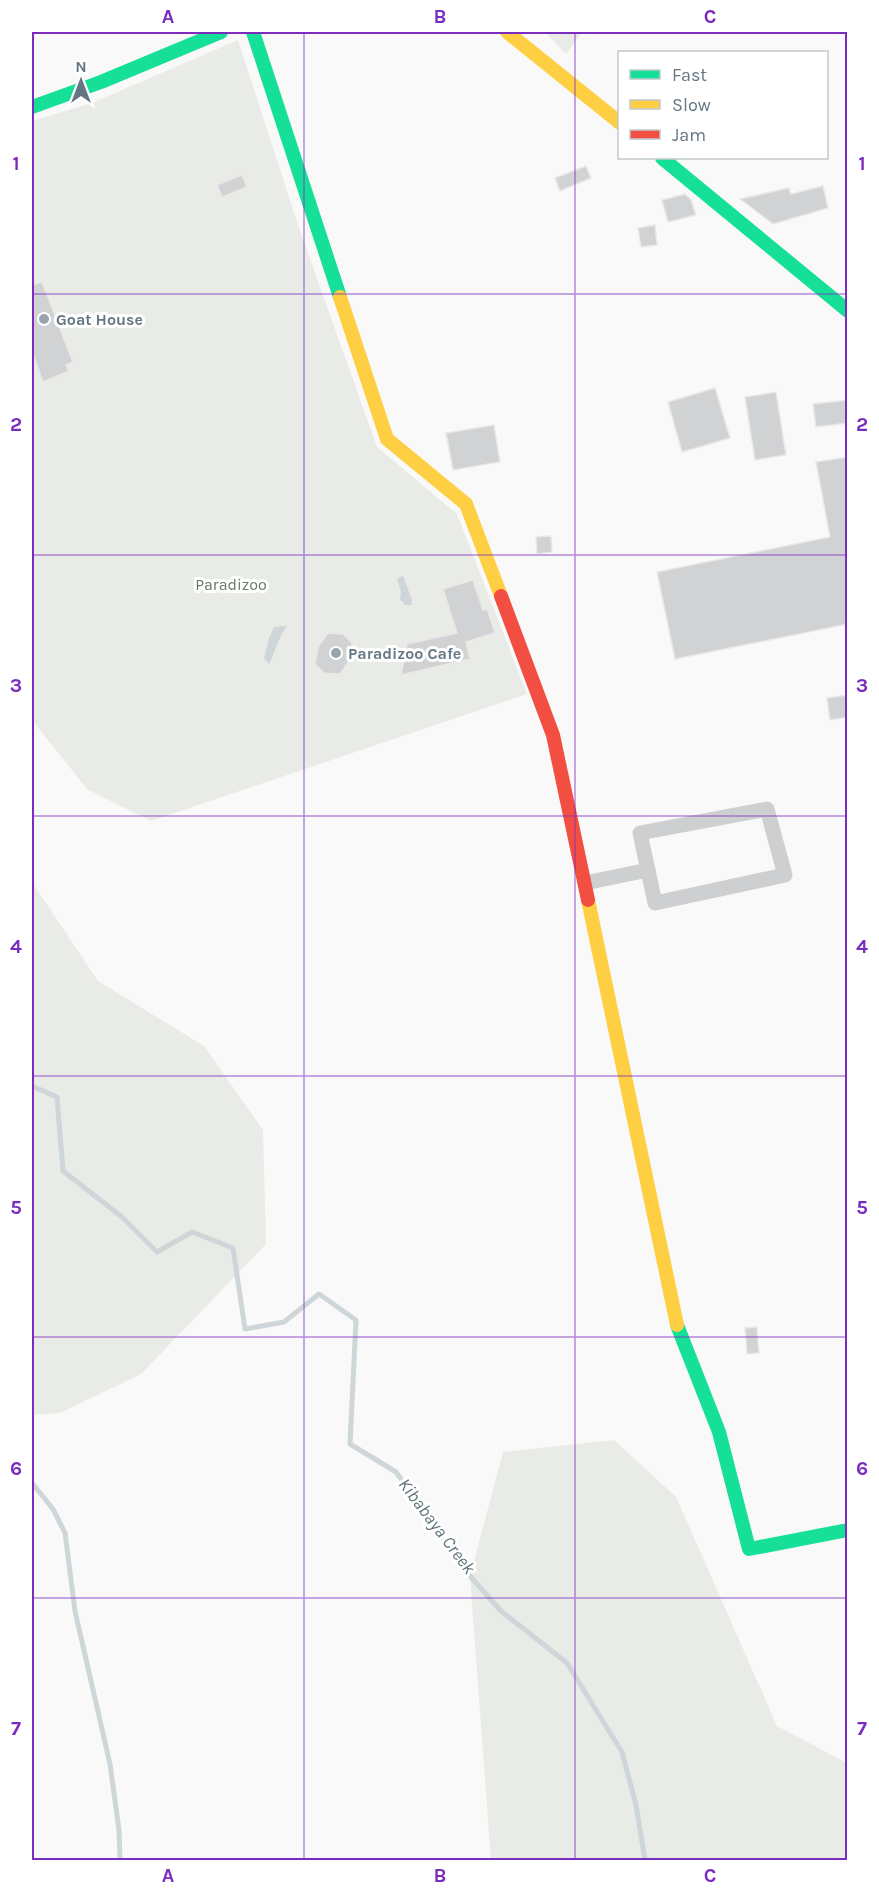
<svg xmlns="http://www.w3.org/2000/svg" width="879" height="1892" viewBox="0 0 879 1892" font-family="Karla,sans-serif">
	<style>
		.green { fill: #e8ebe6 }
		.water { fill: #ced6d9 }
		.lines { fill: none; stroke-linecap: round; stroke-linejoin: round }
		.stream { stroke: #ced6d9; stroke-width: 5 }
		.building { fill: #d0d2d3; stroke: #e8e8e8; stroke-width: 1.5 }
		.street { stroke: #cecfd0; stroke-width: 15 }
		.fast { stroke: #16e098; stroke-width: 14 }
		.slow { stroke: #ffcf43; stroke-width: 14 }
		.jam { stroke: #f24e42; stroke-width: 14 }
		.grid { fill: none; stroke: #7b2cbf; stroke-width: 1.5; stroke-opacity: 0.55 }
		.poi-dot { fill: #99a4ac; stroke: #fff; stroke-width: 2 }
		.labels { text-anchor: middle; stroke-width: 6; stroke-linejoin: round; paint-order: stroke }
		.poi-label { font-size: 16px; font-weight: bold; fill: #657683; stroke: #fff; text-anchor: start }
		.park-label { font-size: 16px; fill: #687a64; stroke: #fff }
		.water-label { font-size: 18px; font-style: italic; fill: #60757c; stroke: #fff }
		.neatline { fill: none; stroke: #7b2cbf; stroke-width: 2 }
		.grid-label { font-size: 20px; text-anchor: middle; font-weight: bold; fill: #7b2cbf }
	</style>
	<rect width="100%" height="100%" fill="#f9f9f9"/>
	<g class="green">
		<polygon points="545,32 582,32 566,54"/>
		<polygon points="238,40 297,222 377,447 457,514 527,694 151,821 87,789 32,720 32,121 92,103"/>
		<polygon points="32,882 98,981 204,1046 263,1130 266,1244 141,1374 60,1413 32,1415"/>
		<polygon points="614,1440 676,1497 777,1726 847,1763 847,1860 491,1860 470,1576 503,1452"/>
	</g>
	<g class="water">
		<polygon points="403,576 412,600 411,605 405,605 400,599 401,592 397,579"/>
		<path d="M287 626C279 636 275 652 269 664L264 658 269 638 274 627Z"/>
	</g>
	<g class="lines">
		<g class="stream">
			<polyline points="32,1086 57,1097 63,1171 122,1217 157,1252 192,1232 233,1248 245,1329 284,1322 319,1294 356,1320 350,1444 396,1472 470,1576 501,1611 567,1663 622,1752 636,1805 645,1860 649,1860"/>
			<polyline points="32,1483 53,1509 65,1533 75,1611 110,1764 119,1830 120,1860"/>
		</g>
	</g>
	<g class="building">
		<polygon points="586,166 591,178 560,191 555,178"/>
		<polygon points="242,175 247,187 222,197 217,185"/>
		<polygon points="823,186 828,208 773,224 740,199 789,188 791,194"/>
		<polygon points="685,194 691,200 696,215 668,222 662,200"/>
		<polygon points="655,225 657,245 641,247 638,228"/>
		<polygon points="42,282 73,362 66,365 69,371 43,382 32,351 32,285"/>
		<polygon points="715,388 730,438 682,452 668,402"/>
		<polygon points="776,392 786,455 755,460 745,397"/>
		<polygon points="848,400 848,423 816,427 813,404"/>
		<polygon points="494,425 500,462 453,470 446,433"/>
		<polygon points="848,457 848,624 675,659 657,572 830,537 816,462"/>
		<polygon points="551,536 552,552 537,554 536,537"/>
		<polygon points="473,580 483,610 487,609 495,633 466,642 470,659 401,675 407,644 457,633 443,589"/>
		<polygon points="328,633 343,634 352,643 349,661 340,674 324,673 315,664 318,647"/>
		<polygon points="848,695 848,717 830,720 827,698"/>
		<polygon points="757,1327 759,1353 747,1354 745,1328"/>
	</g>
	<g class="lines">
		<g class="street">
			<polygon points="767,809 785,875 655,903 640,833"/>
			<polyline points="585,883 648,870"/>
		</g>
		<g class="fast">
			<polyline points="253,32 340,297"/>
			<polyline points="32,107 101,82 221,32"/>
			<polyline points="662,158 848,311"/>
			<polyline points="677,1325 719,1432 749,1549 848,1530"/>
		</g>
		<g class="slow">
			<polyline points="507,32 620,123"/>
			<polyline points="340,297 387,439 466,504 501,596"/>
			<polyline points="588,900 677,1325"/>
		</g>
		<polyline class="jam" points="501,596 553,735 588,900"/>
	</g>
	<path class="grid" d="M304 32V1860M575 32V1860M32 294H848M32 555H848M32 816H848M32 1076H848M32 1337H848M32 1598H848"/>
	<g class="poi-dot">
		<circle cx="44" cy="319" r="6"/>
		<circle cx="336" cy="653" r="6"/>
	</g>
	<g class="labels">
		<g class="poi-label">
			<text x="56" y="325">Goat House</text>
			<text x="348" y="659">Paradizoo Cafe</text>
		</g>
		<g class="park-label">
			<text x="231" y="590">Paradizoo</text>
		</g>
		<g class="water-label">
			<text transform="translate(437 1526) rotate(53)" y="6">Kibabaya Creek</text>
		</g>
	</g>
	<rect width="879" height="1892" fill="none" stroke="#ffffff" stroke-width="66"/>
	<rect x="618" y="51" width="210" height="108" fill="#ffffff" stroke="#c1c8cd" stroke-width="1.5"/>
	<rect x="630" y="70" width="30" height="9" fill="#16e098" stroke="#c1c8cd" stroke-width="1.5"/>
	<text x="672" y="81" font-size="18" fill="#657683">Fast</text>
	<rect x="630" y="100" width="30" height="9" fill="#ffcf43" stroke="#c1c8cd" stroke-width="1.5"/>
	<text x="672" y="111" font-size="18" fill="#657683">Slow</text>
	<rect x="630" y="130" width="30" height="9" fill="#f24e42" stroke="#c1c8cd" stroke-width="1.5"/>
	<text x="672" y="141" font-size="18" fill="#657683">Jam</text>
	<g transform="translate(81 81)" stroke="#ffffff" stroke-width="4.5" paint-order="stroke">
	<path d="M0-4.5L10 22L0 15L-10 22Z" fill="#657683"/>
	<text y="-9" font-size="16" font-weight="bold" text-anchor="middle" fill="#657683">N</text>
	</g>
	<rect x="33" y="33" width="813" height="1826" class="neatline"/>
	<g class="grid-label">
		<text x="168" y="23">A</text>
		<text x="440" y="23">B</text>
		<text x="710" y="23">C</text>
		<text x="16" y="170">1</text>
		<text x="862" y="170">1</text>
		<text x="16" y="431">2</text>
		<text x="862" y="431">2</text>
		<text x="16" y="692">3</text>
		<text x="862" y="692">3</text>
		<text x="16" y="953">4</text>
		<text x="862" y="953">4</text>
		<text x="16" y="1214">5</text>
		<text x="862" y="1214">5</text>
		<text x="16" y="1475">6</text>
		<text x="862" y="1475">6</text>
		<text x="16" y="1735">7</text>
		<text x="862" y="1735">7</text>
		<text x="168" y="1882">A</text>
		<text x="440" y="1882">B</text>
		<text x="710" y="1882">C</text>
	</g>
</svg>
